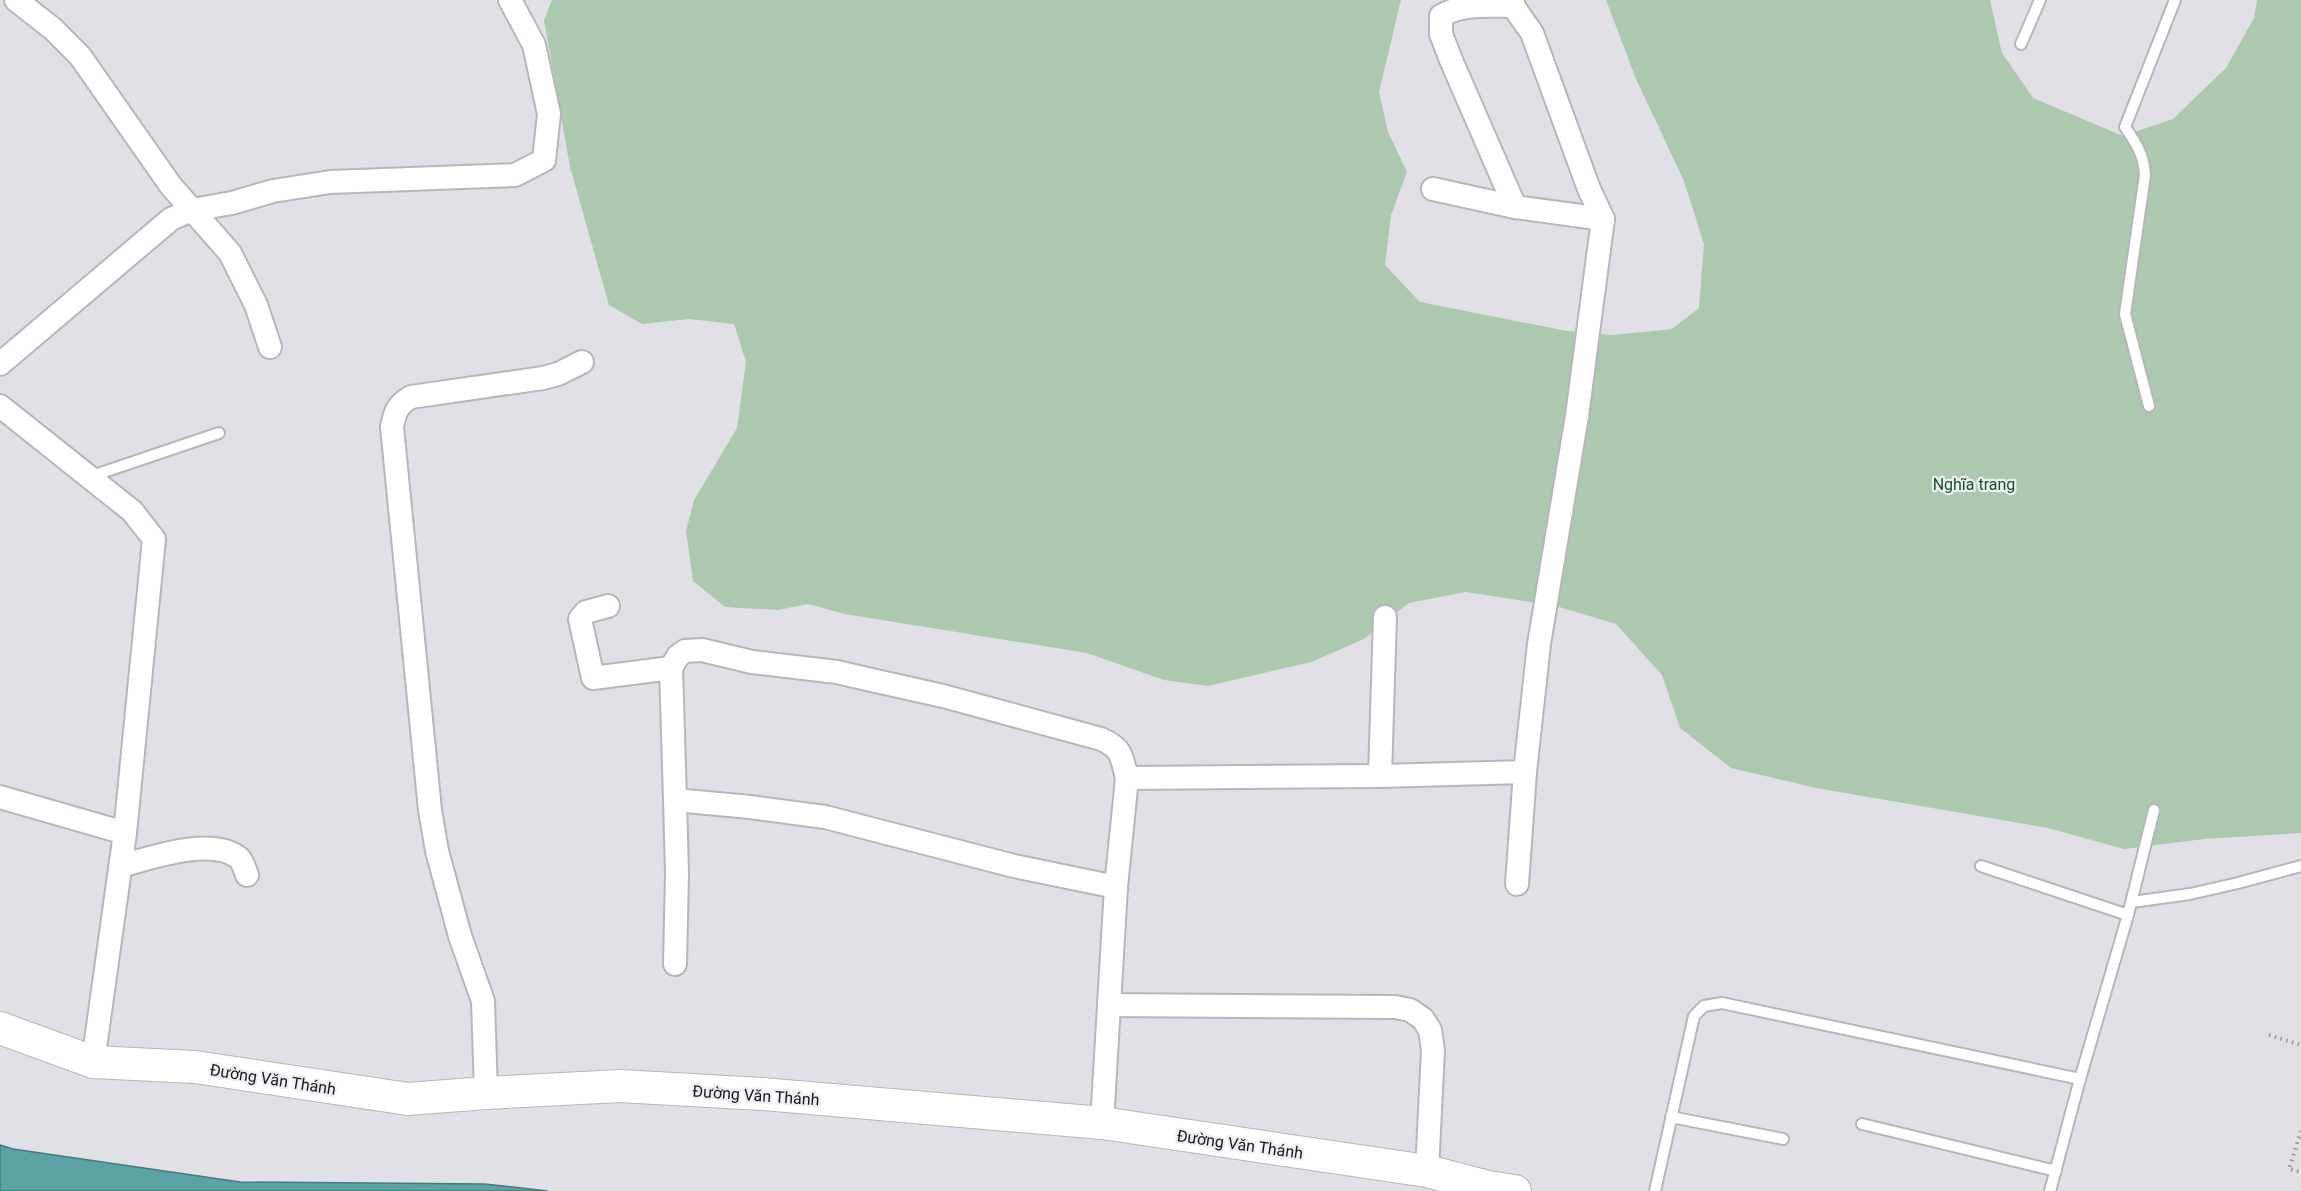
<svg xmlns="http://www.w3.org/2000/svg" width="2301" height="1191" viewBox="0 0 2301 1191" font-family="Roboto,sans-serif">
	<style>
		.green { fill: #acc8af }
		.water { fill: #5ca3a6; stroke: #48797c; stroke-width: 1.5 }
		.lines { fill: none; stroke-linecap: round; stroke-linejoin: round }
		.service-casing { stroke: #b6b6bc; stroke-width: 14 }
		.minor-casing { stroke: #b6b6bc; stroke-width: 26 }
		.secondary-casing { stroke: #b6b6bc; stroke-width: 34 }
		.path { stroke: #939297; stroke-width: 4; stroke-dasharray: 1.5 4.5; stroke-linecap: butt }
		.service { stroke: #fff; stroke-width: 10 }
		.minor { stroke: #fff; stroke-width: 22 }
		.secondary { stroke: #fff; stroke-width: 32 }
		.labels { text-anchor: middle; stroke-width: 4.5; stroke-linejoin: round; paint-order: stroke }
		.park-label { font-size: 16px; fill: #125424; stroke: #eeeef4 }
		.street-label { font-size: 16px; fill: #19181b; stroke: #eeeef4 }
	</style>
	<rect width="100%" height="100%" fill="#e1e0e6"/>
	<polygon class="green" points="552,0 1401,0 1379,92 1388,132 1407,172 1391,215 1385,265 1420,302 1567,331 1613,335 1672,329 1699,308 1704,244 1684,181 1636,79 1606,0 1990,0 2002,53 2033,98 2123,136 2173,119 2226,68 2254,18 2257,0 2301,0 2301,833 2204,839 2124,849 2048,828 1816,788 1731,768 1680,728 1662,675 1616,624 1556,606 1466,592 1409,603 1364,639 1311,662 1208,686 1164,680 1087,653 845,614 808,604 778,610 725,607 693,581 686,531 694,500 737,428 746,362 734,324 689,319 642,324 609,305 570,167 544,20"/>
	<polygon class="water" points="0,1145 13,1149 240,1182 485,1184 548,1191 0,1191"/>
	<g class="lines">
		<g class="service-casing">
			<g id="service">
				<polyline points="2021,44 2040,0"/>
				<path d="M2149 406 2125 314 2145 175C2144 155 2136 143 2125 127L2175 0"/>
				<polyline points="89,477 219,433"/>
				<polyline points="1981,866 2128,915"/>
				<polyline points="2132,902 2190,894 2238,883 2301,866"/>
				<polyline points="1671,1117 1783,1139"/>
				<polyline points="1862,1124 2056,1171"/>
				<polyline points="1655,1191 1694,1016 1704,1006 1722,1003 2080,1079"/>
				<polyline points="2050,1191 2080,1079 2128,915 2154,810"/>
			</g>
		</g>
		<g class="minor-casing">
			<g id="minor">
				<polyline points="16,0 53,29 80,56 171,186 230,253 256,305 270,347"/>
				<path d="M1513 6C1489 6 1463 3 1441 16V34L1451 60 1515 207"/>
				<polyline points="1433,189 1515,207 1603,219"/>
				<polyline points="0,364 171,219 192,210 232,203 273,191 330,182 515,175 544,160 549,114 534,45 510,0"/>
				<polyline points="0,406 132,511 154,539 125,833 93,1062"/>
				<polyline points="608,606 586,612 580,619 593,678 671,668 675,800 750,807 825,817 1014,866 1116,887"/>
				<path d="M671 668 678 656 685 651 702 650 752 662 837 672 867 679 943 696 1101 739C1123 749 1121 756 1127 778"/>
				<polyline points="1380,776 1385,617"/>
				<polyline points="0,797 125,833"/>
				<polyline points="675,800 677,874 675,964"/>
				<path d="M121 866C150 858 212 836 239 858 243 862 245 870 247 875"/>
				<polyline points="1517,884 1525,772"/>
				<polyline points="1109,1005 1395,1007 1410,1010 1423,1019 1430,1030 1433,1050 1427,1171"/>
				<path d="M486 1093 483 1001 460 936 437 851 430 810 392 427C395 412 397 405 411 397L543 378 558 374 582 362"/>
				<polyline points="1102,1123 1116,887 1127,778 1380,776 1525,772 1539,644 1577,416 1603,219 1589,189 1532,33 1513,6 1513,0"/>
			</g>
		</g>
		<g class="secondary-casing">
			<polyline id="secondary" points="0,1028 93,1062 195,1067 408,1099 486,1093 620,1086 762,1094 1102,1123 1427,1171 1488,1187 1515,1191"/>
		</g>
		<g class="path">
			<polyline points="2269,1035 2301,1045"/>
			<polyline points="2301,1131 2289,1169 2301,1172"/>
		</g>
		<use href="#service" class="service"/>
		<use href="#minor" class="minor"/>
		<use href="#secondary" class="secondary"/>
	</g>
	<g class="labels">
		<g class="park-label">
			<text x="1974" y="490">Nghĩa trang</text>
		</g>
		<g class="street-label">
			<text transform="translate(273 1079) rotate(9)" y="6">Đường Văn Thánh</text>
			<text transform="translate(756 1095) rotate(4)" y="6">Đường Văn Thánh</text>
			<text transform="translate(1240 1144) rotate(8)" y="6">Đường Văn Thánh</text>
		</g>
	</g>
</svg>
